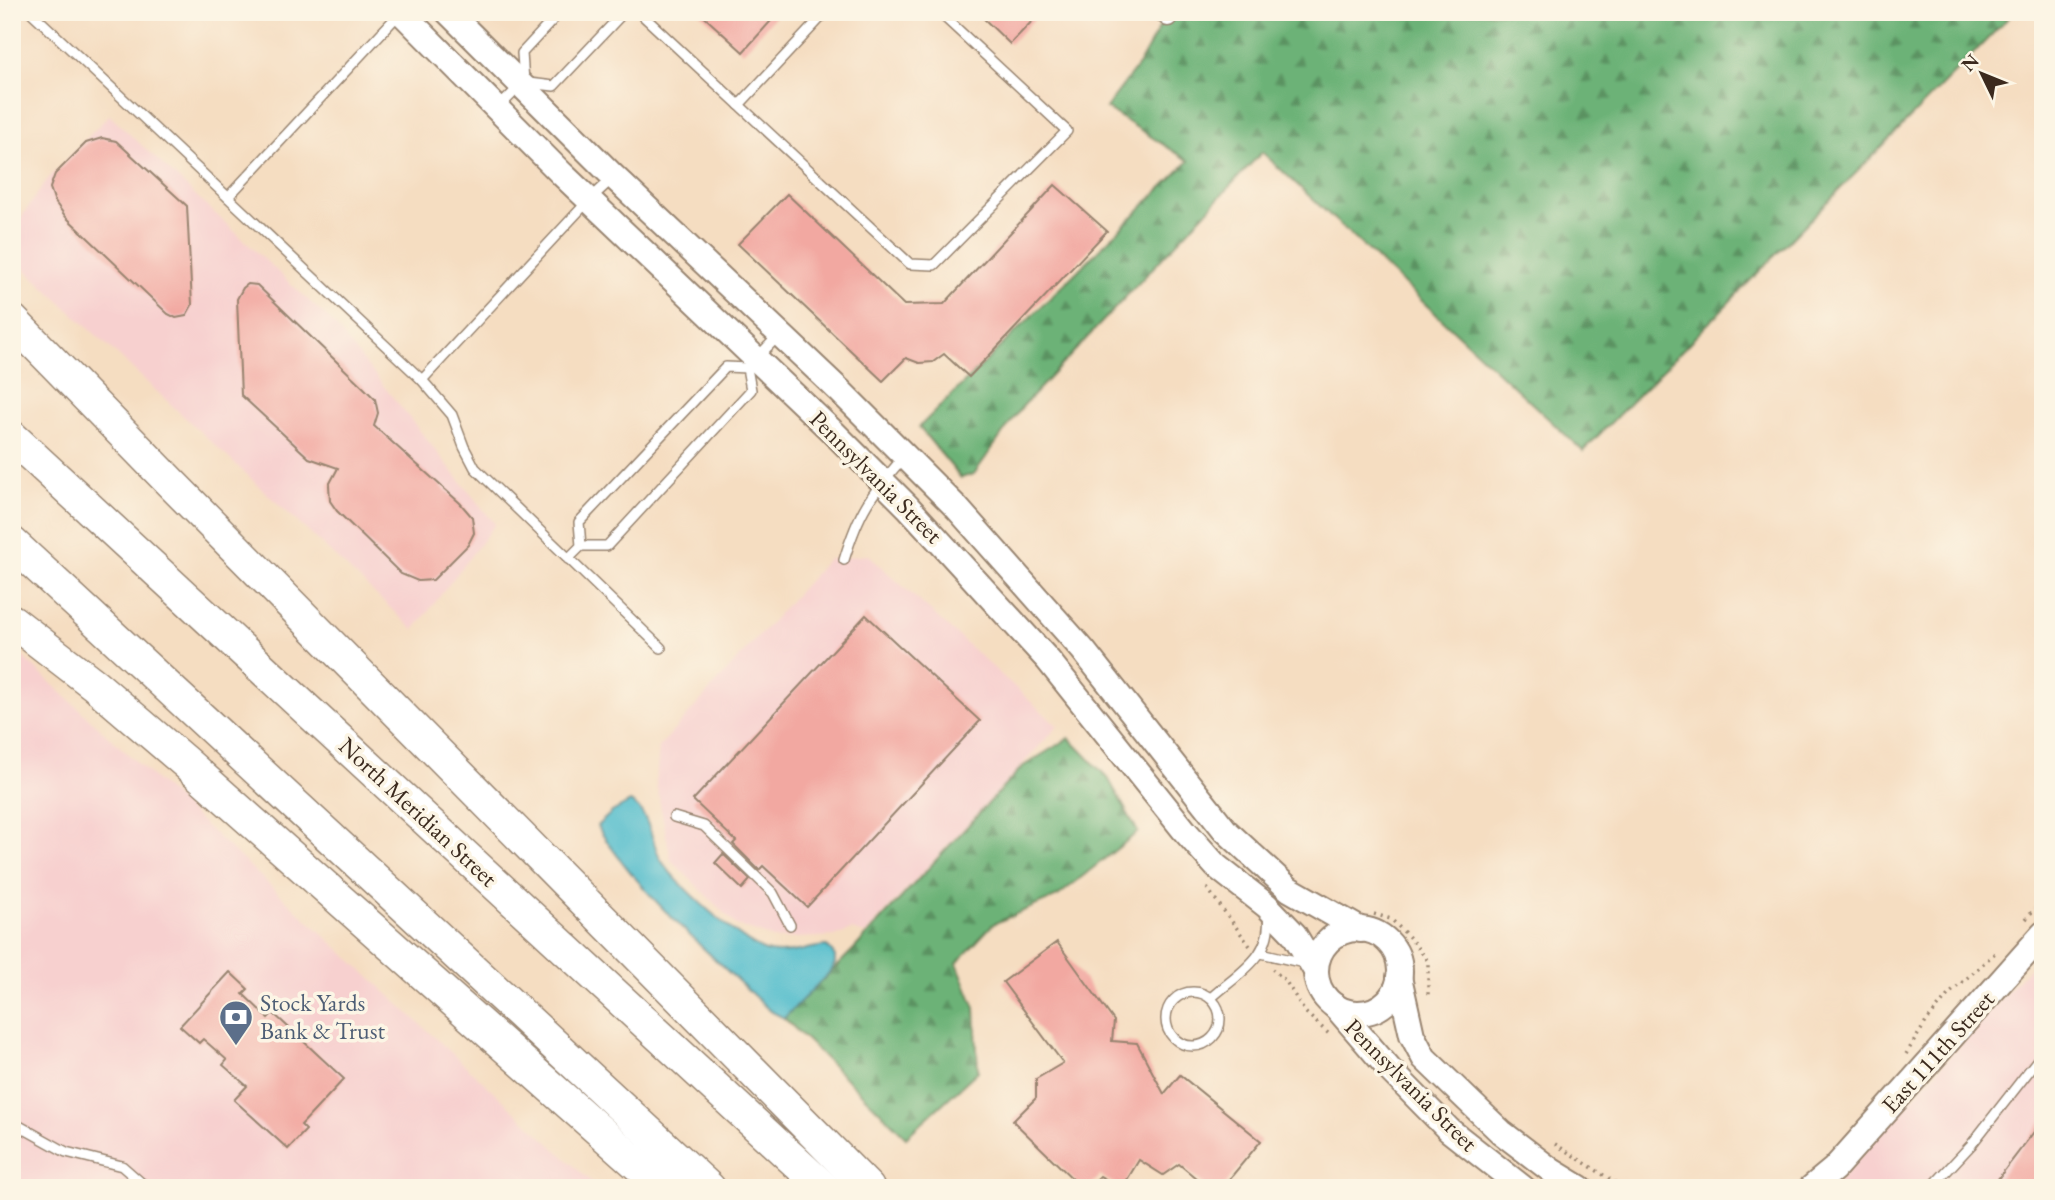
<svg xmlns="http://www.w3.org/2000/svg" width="2055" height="1200" viewBox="0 0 2055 1200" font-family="'EB Garamond',serif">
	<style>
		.built { fill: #f7d0cf }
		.forest { fill: url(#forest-firs); stroke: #546e4a; stroke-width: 2 }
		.water { fill: #50bccc; stroke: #467375; stroke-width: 2 }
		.building { fill: #f2a8a1 }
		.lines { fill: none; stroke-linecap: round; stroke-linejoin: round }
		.service-casing { stroke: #988470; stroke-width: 12 }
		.minor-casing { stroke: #988470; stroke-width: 21 }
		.secondary-casing { stroke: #988470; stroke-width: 28 }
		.motorway-casing { stroke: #988470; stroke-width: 35 }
		.path { stroke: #988470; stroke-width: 3.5; stroke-dasharray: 2 5; stroke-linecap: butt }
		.service { stroke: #fff; stroke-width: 9 }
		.minor { stroke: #fff; stroke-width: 18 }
		.secondary { stroke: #fff; stroke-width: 24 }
		.motorway { stroke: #fff; stroke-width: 32 }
		.labels { text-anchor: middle; stroke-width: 7; stroke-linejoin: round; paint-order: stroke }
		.street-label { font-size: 24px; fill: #3b2a1e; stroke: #fcf5e5 }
		.service-label { font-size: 24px; fill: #4e5e75; stroke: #fcf5e5; text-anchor: start }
	</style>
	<defs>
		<pattern id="forest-firs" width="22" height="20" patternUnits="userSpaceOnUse" patternTransform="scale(1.75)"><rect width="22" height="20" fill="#6cb277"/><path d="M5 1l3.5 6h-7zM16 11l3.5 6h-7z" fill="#5a9161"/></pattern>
	</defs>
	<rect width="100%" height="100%" fill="#fcf5e5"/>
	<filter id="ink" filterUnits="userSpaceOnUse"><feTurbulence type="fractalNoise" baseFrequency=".0143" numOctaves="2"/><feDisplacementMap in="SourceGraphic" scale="14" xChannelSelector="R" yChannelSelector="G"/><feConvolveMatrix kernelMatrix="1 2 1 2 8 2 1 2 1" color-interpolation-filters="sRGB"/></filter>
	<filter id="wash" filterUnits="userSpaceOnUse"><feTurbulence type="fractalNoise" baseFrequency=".00686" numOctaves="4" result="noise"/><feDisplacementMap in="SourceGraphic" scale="28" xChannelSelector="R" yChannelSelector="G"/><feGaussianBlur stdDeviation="1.57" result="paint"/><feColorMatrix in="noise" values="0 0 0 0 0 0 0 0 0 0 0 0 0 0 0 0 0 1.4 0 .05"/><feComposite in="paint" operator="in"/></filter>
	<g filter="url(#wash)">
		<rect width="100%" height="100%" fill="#f5ddc1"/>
		<g class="built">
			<polygon points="109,115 332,322 495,524 414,630 12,257 12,231 47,180"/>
			<polygon points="868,555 1058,726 865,934 851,930 837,936 776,939 736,925 671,860 656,783 659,747 828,559"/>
			<polygon points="12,647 598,1188 12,1188"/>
			<polygon points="2043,952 2043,1188 1833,1188"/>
		</g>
		<g class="forest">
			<polygon points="1168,12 1284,12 1288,14 1290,12 2013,13 1583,451 1262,152 1021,408 974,474 961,478 919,427 1189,161 1106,108 1139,64"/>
			<polygon points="1069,738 1108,778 1138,832 1058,896 993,924 957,963 975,1008 978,1071 906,1137 784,1018 853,950 1022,767"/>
		</g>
		<path class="water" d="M630 802C649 811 651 840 660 858 671 880 744 946 769 952 788 956 808 947 827 946L835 956V963L831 971 784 1018 770 1011C710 953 642 898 597 826L612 812Z"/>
		<g id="blocks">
			<g class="building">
				<polygon points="699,12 779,12 743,52"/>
				<polygon points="977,12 1041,12 1010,44"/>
				<polygon points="102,138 116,141 187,206 192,305 186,316 176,318 168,314 66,217 55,202 50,188 55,174 86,143"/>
				<polygon points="1055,185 1107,231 969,377 944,354 933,362 919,363 906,358 883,381 738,244 787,194 904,305 944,304"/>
				<polygon points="248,284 257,285 364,388 375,399 378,413 374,426 460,503 472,517 474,533 468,545 433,580 418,581 401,574 337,511 330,501 329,485 338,468 309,458 241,395 237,299 243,288"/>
				<polygon points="866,615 980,721 807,907 763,866 759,870 733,844 736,841 693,800"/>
				<polygon points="723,854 750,880 742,889 715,863"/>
				<polygon points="1057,942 1114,1021 1112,1041 1137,1043 1164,1094 1180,1075 1261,1141 1222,1188 1208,1188 1179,1164 1163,1175 1139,1160 1122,1188 1100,1176 1088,1188 1082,1188 1013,1121 1036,1098 1036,1079 1063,1063 1003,982"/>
				<polygon points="230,972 248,989 243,994 268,1018 273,1013 344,1079 301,1125 306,1130 288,1149 234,1100 247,1086 223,1065 227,1060 203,1039 199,1043 180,1026"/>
				<polygon points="2043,1120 2043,1188 1991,1188"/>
			</g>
		</g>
	</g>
	<g filter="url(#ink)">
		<use href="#blocks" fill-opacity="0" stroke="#988470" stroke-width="2"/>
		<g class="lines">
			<g class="service-casing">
				<g id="service">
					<polyline points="31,12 422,380 452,415 464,447 475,468 661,648"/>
					<polyline points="639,12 910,264 934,265 1067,131 939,12"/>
					<polyline points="529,83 554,86 624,12"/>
					<polyline points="739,105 826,12"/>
					<polyline points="498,108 524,82 522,53 560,12"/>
					<polyline points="228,197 399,14"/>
					<polyline points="422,380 589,200 613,178"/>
					<polyline points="581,546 607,546 751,390 747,368"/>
					<polyline points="568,559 581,546 579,522 726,367 747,368 779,335"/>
					<path d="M844 560C859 511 870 495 904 457"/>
					<polyline points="674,817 704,826 773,893 790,925"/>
					<polyline points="1261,953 1304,963"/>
					<circle cx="1193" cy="1019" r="27"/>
					<path d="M1212 997C1240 972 1273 956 1268 915"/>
					<polyline points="12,1122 66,1152 122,1166 147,1188"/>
					<polyline points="1931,1188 1971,1145 2043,1053"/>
				</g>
			</g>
			<g class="minor-casing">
				<polyline id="minor" points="1163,12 1168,17"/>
			</g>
			<g class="secondary-casing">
				<g id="secondary">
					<polyline points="401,12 562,174 835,434 908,507 1048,660 1184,830 1216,866 1267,906 1294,934 1316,971"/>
					<polyline points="448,12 614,177 840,391 957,508 1083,650 1225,830 1289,889 1361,930"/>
					<circle cx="1358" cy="971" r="42"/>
					<polyline points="1399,977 1412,1035 1424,1058 1501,1132 1552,1171 1580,1188"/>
					<polyline points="1335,1006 1390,1070 1449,1130 1523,1188"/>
					<polyline points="1811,1188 1834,1169 2043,934"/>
				</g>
			</g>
			<g class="motorway-casing">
				<g id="motorway">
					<polyline points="12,320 172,484 868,1188"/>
					<polyline points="12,437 824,1188"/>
					<polyline points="12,543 709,1188"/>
					<polyline points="12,621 95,685 186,763 664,1188"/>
				</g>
			</g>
			<g class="path">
				<polyline points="1207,888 1250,946"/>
				<polyline points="1374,914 1391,919 1409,937 1428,961 1428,998"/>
				<polyline points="2026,919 2043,899"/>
				<polyline points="1272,969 1285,980 1305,1012 1329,1034"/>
				<polyline points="1906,1054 1926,1022 1948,995 1995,953"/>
				<polyline points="1555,1144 1624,1188"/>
			</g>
			<use href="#service" class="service"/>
			<use href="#minor" class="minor"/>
			<use href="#secondary" class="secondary"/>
			<use href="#motorway" class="motorway"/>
		</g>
	</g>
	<defs>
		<g id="bank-pin" transform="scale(1.75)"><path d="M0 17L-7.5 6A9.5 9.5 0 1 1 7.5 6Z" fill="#5c6f8a" stroke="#fcf5e5"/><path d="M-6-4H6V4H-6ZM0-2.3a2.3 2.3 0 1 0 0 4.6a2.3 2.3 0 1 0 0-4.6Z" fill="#fff"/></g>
	</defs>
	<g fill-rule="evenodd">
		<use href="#bank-pin" x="236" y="1017"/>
	</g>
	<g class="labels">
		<g class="street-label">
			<text transform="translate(876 477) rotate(45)" y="8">Pennsylvania Street</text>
			<text transform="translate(418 812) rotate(43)" y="8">North Meridian Street</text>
			<text transform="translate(1938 1052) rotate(-48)" y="8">East 111th Street</text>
			<text transform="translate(1411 1085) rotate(45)" y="8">Pennsylvania Street</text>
		</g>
		<g class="service-label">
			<text x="260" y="1011">Stock Yards<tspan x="260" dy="28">Bank &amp; Trust</tspan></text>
		</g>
	</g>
	<rect width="2055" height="1200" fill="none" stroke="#fcf5e5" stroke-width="42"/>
	<g transform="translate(1982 74) rotate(313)" stroke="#fcf5e5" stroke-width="5" paint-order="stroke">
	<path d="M0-5L12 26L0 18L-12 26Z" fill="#3b2a1e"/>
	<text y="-10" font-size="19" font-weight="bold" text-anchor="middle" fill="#3b2a1e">N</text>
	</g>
</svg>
